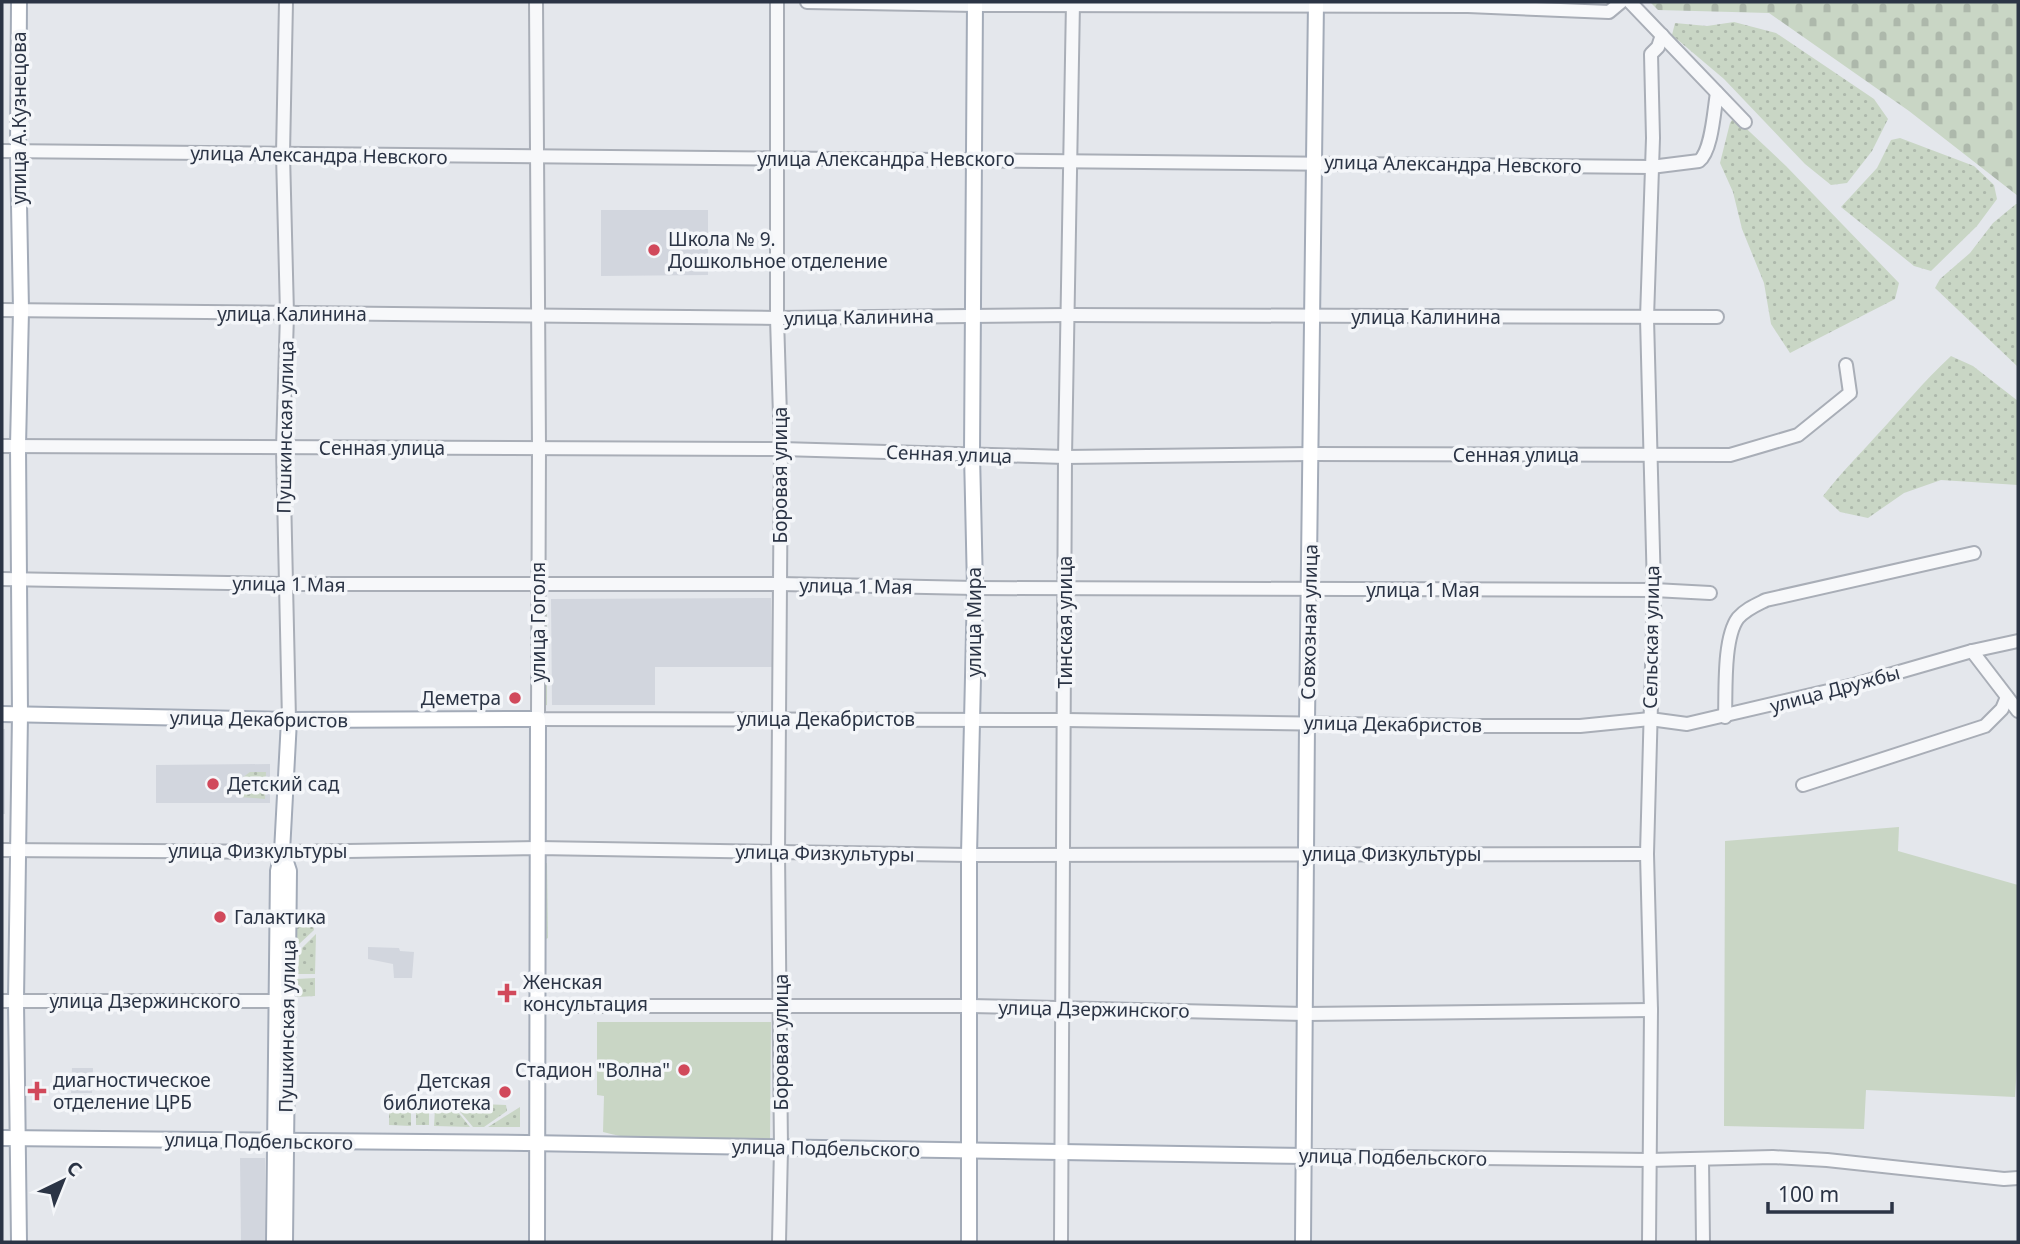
<svg xmlns="http://www.w3.org/2000/svg" width="2020" height="1244" viewBox="0 0 2020 1244" font-family="'Noto Sans',sans-serif">
	<style>
		.built { fill: #d2d6de }
		.grass { fill: url(#grass-dots) }
		.cemetery { fill: url(#cemetery-stones) }
		.green { fill: #c9d6c5 }
		.lines { fill: none; stroke-linecap: round; stroke-linejoin: round }
		.minor-casing { stroke: #a9aeb7; stroke-width: 16 }
		.major-casing { stroke: #a3abb8; stroke-width: 18 }
		.minor { stroke: #f7f8fa; stroke-width: 12 }
		.major { stroke: #fff; stroke-width: 14 }
		.poi-dot { fill: #d1495b; stroke: #f4f6f9; stroke-width: 2.5 }
		.labels { text-anchor: middle; stroke-width: 7; stroke-linejoin: round; paint-order: stroke }
		.street-label { font-size: 19px; fill: #2b3445; stroke: #f4f6f9 }
		.poi-label { font-size: 19px; fill: #2b3445; stroke: #f4f6f9; text-anchor: start }
	</style>
	<defs>
		<pattern id="grass-dots" width="8" height="8" patternUnits="userSpaceOnUse" patternTransform="scale(1.75)"><rect width="8" height="8" fill="#c9d6c5"/><path d="M2 2h.1M6 6h.1" fill="none" stroke="#adb8ab" stroke-width="1.8" stroke-linecap="round"/></pattern>
		<pattern id="cemetery-stones" width="16" height="16" patternUnits="userSpaceOnUse" patternTransform="scale(1.75)"><rect width="16" height="16" fill="#c9d6c5"/><path d="M2 7V4a2 2 0 0 1 4 0v3zM10 15v-3a2 2 0 0 1 4 0v3z" fill="#adb8ab"/></pattern>
	</defs>
	<rect width="100%" height="100%" fill="#e4e7ec"/>
	<g class="built">
		<polygon points="601,210 708,210 708,275 601,276"/>
		<polygon points="771,598 772,667 655,667 655,705 552,705 551,599"/>
		<rect x="2" y="729" width="3" height="85"/>
		<polygon points="270,764 270,803 156,803 156,765"/>
		<polygon points="368,947 399,948 400,951 414,952 412,978 394,978 393,964 368,959"/>
		<polygon points="72,1068 93,1068 92,1093 71,1093"/>
		<polygon points="240,1158 265,1158 265,1242 241,1242"/>
	</g>
	<g class="grass">
		<polygon points="1734,22 1776,33 1874,99 1888,119 1872,151 1847,183 1831,185 1805,164 1724,79 1672,35 1675,23 1707,26"/>
		<polygon points="1734,117 1786,166 1899,283 1895,299 1790,353 1771,324 1764,283 1742,229 1733,192 1720,163 1730,123"/>
		<polygon points="1900,138 1974,166 1994,185 1997,199 1977,226 1931,271 1914,266 1841,207 1877,168 1891,140"/>
		<polygon points="2016,204 2018,204 2018,367 1935,288 1940,279 1970,253 1993,223"/>
		<path d="M1951 356 1973 366 2018 401V485L1941 480 1904 493 1868 518 1840 512 1823 496C1840 474 1859 455 1877 435 1902 408 1924 381 1951 356Z"/>
		<polygon points="544,599 547,599 547,705 544,706"/>
		<polygon points="250,772 266,772 265,799 240,797 242,778"/>
		<polygon points="544,863 547,863 548,938 544,940"/>
		<polygon points="297,912 312,912 314,930 297,946"/>
		<polygon points="316,934 315,974 297,974 297,953"/>
		<polygon points="315,978 315,996 297,997 296,979"/>
		<polygon points="457,1103 506,1105 507,1111 484,1127 473,1127 457,1108"/>
		<polygon points="438,1105 453,1106 470,1127 434,1126 435,1109"/>
		<polygon points="520,1107 520,1127 488,1127"/>
		<polygon points="389,1108 411,1109 411,1126 389,1125"/>
		<rect x="416" y="1109" width="13" height="16"/>
	</g>
	<polygon class="cemetery" points="1650,2 2018,2 2018,196 1909,111 1769,13 1658,10"/>
	<g class="green">
		<polygon points="1899,827 1898,851 2018,885 2018,1049 2015,1097 1866,1090 1864,1129 1724,1126 1725,841"/>
		<path d="M597 1022H771L770 1143C717 1141 653 1146 603 1132L604 1096 597 1095Z"/>
	</g>
	<g class="lines">
		<g class="minor-casing">
			<g id="minor">
				<polyline points="286,2 283,154 287,314 283,448 289,720"/>
				<polyline points="536,2 539,447 538,719 1066,720 1474,726 1580,726 1650,719 1687,724 1854,685 1972,651 2018,641"/>
				<polyline points="777,2 777,318 781,449 778,852 781,1148 779,1242"/>
				<polyline points="807,2 975,5 1468,6 1609,12 1621,2"/>
				<polyline points="1630,2 1745,122"/>
				<path d="M2 151 1651 167 1699 161C1712 151 1714 110 1717 93"/>
				<polyline points="2,310 777,318 1069,315 1717,317"/>
				<polyline points="2,446 781,449 1065,457 1311,454 1730,455 1798,435 1850,393 1846,365"/>
				<polyline points="2,579 285,584 780,584 975,588 1654,590 1710,593"/>
				<polyline points="1972,651 2018,711"/>
				<path d="M1725 717C1726 692 1723 638 1738 618 1746 609 1756 605 1766 600L1974 553"/>
				<polyline points="1803,785 1985,726 2002,709 2007,697"/>
				<polyline points="2,850 282,852 538,848 969,855 1647,854"/>
				<polyline points="2,1001 284,1001"/>
				<polyline points="538,1006 971,1006 1306,1014 1651,1010"/>
				<polyline points="1306,1156 1649,1160 1773,1157 1827,1160 2004,1179 2018,1178"/>
				<polyline points="1702,1160 1703,1242"/>
				<polyline points="1061,1242 1065,457 1073,2"/>
				<polyline points="1649,1242 1651,1010 1647,854 1654,590 1647,318 1653,138 1651,54 1658,47 1662,35"/>
			</g>
		</g>
		<g class="major-casing">
			<g id="major">
				<polyline points="2,714 289,720 538,719 537,1242"/>
				<polyline points="283,853 289,871 285,1242"/>
				<polyline points="2,1138 526,1143 1306,1156"/>
				<polyline points="19,1242 16,1001 20,714 18,446 21,310 18,151 19,2"/>
				<polyline points="274,1242 278,871 282,852 289,720"/>
				<polyline points="969,1242 969,855 975,588 972,454 975,2"/>
				<polyline points="1303,1242 1307,722 1316,2"/>
			</g>
		</g>
		<use href="#minor" class="minor"/>
		<use href="#major" class="major"/>
	</g>
	<g class="poi-dot">
		<circle cx="654" cy="250" r="7"/>
		<circle cx="515" cy="698" r="7"/>
		<circle cx="213" cy="784" r="7"/>
		<circle cx="220" cy="917" r="7"/>
		<path d="M503.5 982.5h7v7h7v7h-7v7h-7v-7h-7v-7h7z"/>
		<circle cx="684" cy="1070" r="7"/>
		<path d="M33.5 1080.5h7v7h7v7h-7v7h-7v-7h-7v-7h7z"/>
		<circle cx="505" cy="1092" r="7"/>
	</g>
	<g class="labels">
		<g class="street-label">
			<text transform="translate(19 118) rotate(-90)" y="7">улица А.Кузнецова</text>
			<text transform="translate(319 155) rotate(1)" y="7">улица Александра Невского</text>
			<text x="886" y="166">улица Александра Невского</text>
			<text transform="translate(1453 164) rotate(1)" y="7">улица Александра Невского</text>
			<text x="292" y="321">улица Калинина</text>
			<text transform="translate(859 317) rotate(-1)" y="7">улица Калинина</text>
			<text x="1426" y="324">улица Калинина</text>
			<text transform="translate(285 427) rotate(-89)" y="7">Пушкинская улица</text>
			<text x="382" y="455">Сенная улица</text>
			<text transform="translate(949 454) rotate(2)" y="7">Сенная улица</text>
			<text x="1516" y="462">Сенная улица</text>
			<text transform="translate(780 475) rotate(-90)" y="7">Боровая улица</text>
			<text transform="translate(289 584) rotate(1)" y="7">улица 1 Мая</text>
			<text transform="translate(856 586) rotate(1)" y="7">улица 1 Мая</text>
			<text x="1423" y="597">улица 1 Мая</text>
			<text transform="translate(538 622) rotate(-90)" y="7">улица Гоголя</text>
			<text transform="translate(974 622) rotate(-90)" y="7">улица Мира</text>
			<text transform="translate(1065 622) rotate(-90)" y="7">Тинская улица</text>
			<text transform="translate(1309 622) rotate(-89)" y="7">Совхозная улица</text>
			<text transform="translate(1651 637) rotate(-89)" y="7">Сельская улица</text>
			<text transform="translate(1835 689) rotate(-15)" y="7">улица Дружбы</text>
			<text transform="translate(259 719) rotate(1)" y="7">улица Декабристов</text>
			<text x="826" y="726">улица Декабристов</text>
			<text transform="translate(1393 724) rotate(1)" y="7">улица Декабристов</text>
			<text x="258" y="858">улица Физкультуры</text>
			<text transform="translate(825 853) rotate(1)" y="7">улица Физкультуры</text>
			<text x="1392" y="861">улица Физкультуры</text>
			<text x="145" y="1008">улица Дзержинского</text>
			<text transform="translate(1094 1009) rotate(1)" y="7">улица Дзержинского</text>
			<text transform="translate(287 1026) rotate(-89)" y="7">Пушкинская улица</text>
			<text transform="translate(781 1042) rotate(-90)" y="7">Боровая улица</text>
			<text transform="translate(259 1141) rotate(1)" y="7">улица Подбельского</text>
			<text transform="translate(826 1148) rotate(1)" y="7">улица Подбельского</text>
			<text transform="translate(1393 1157) rotate(1)" y="7">улица Подбельского</text>
		</g>
		<g class="poi-label">
			<text x="668" y="246">Школа № 9.<tspan x="668" dy="22">Дошкольное отделение</tspan></text>
			<text x="501" y="705" text-anchor="end">Деметра</text>
			<text x="227" y="791">Детский сад</text>
			<text x="234" y="924">Галактика</text>
			<text x="523" y="989">Женская<tspan x="523" dy="22">консультация</tspan></text>
			<text x="670" y="1077" text-anchor="end">Стадион "Волна"</text>
			<text x="53" y="1087">диагностическое<tspan x="53" dy="22">отделение ЦРБ</tspan></text>
			<text x="491" y="1088" text-anchor="end">Детская<tspan x="491" dy="22">библиотека</tspan></text>
		</g>
	</g>
	<rect width="2020" height="1244" fill="none" stroke="#2b3445" stroke-width="7"/>
	<g transform="translate(63 1181) rotate(43)" stroke="#f4f6f9" stroke-width="5" paint-order="stroke">
	<path d="M0-5L12 26L0 18L-12 26Z" fill="#2b3445"/>
	<text y="-10" font-size="19" font-weight="bold" text-anchor="middle" fill="#2b3445">С</text>
	</g>
	<path d="M1768 1202v10h124v-10" fill="none" stroke="#2b3445" stroke-width="3.5"/>
	<text x="1778" y="1202" font-size="21" fill="#2b3445" stroke="#f4f6f9" stroke-width="5" paint-order="stroke">100 m</text>
</svg>
